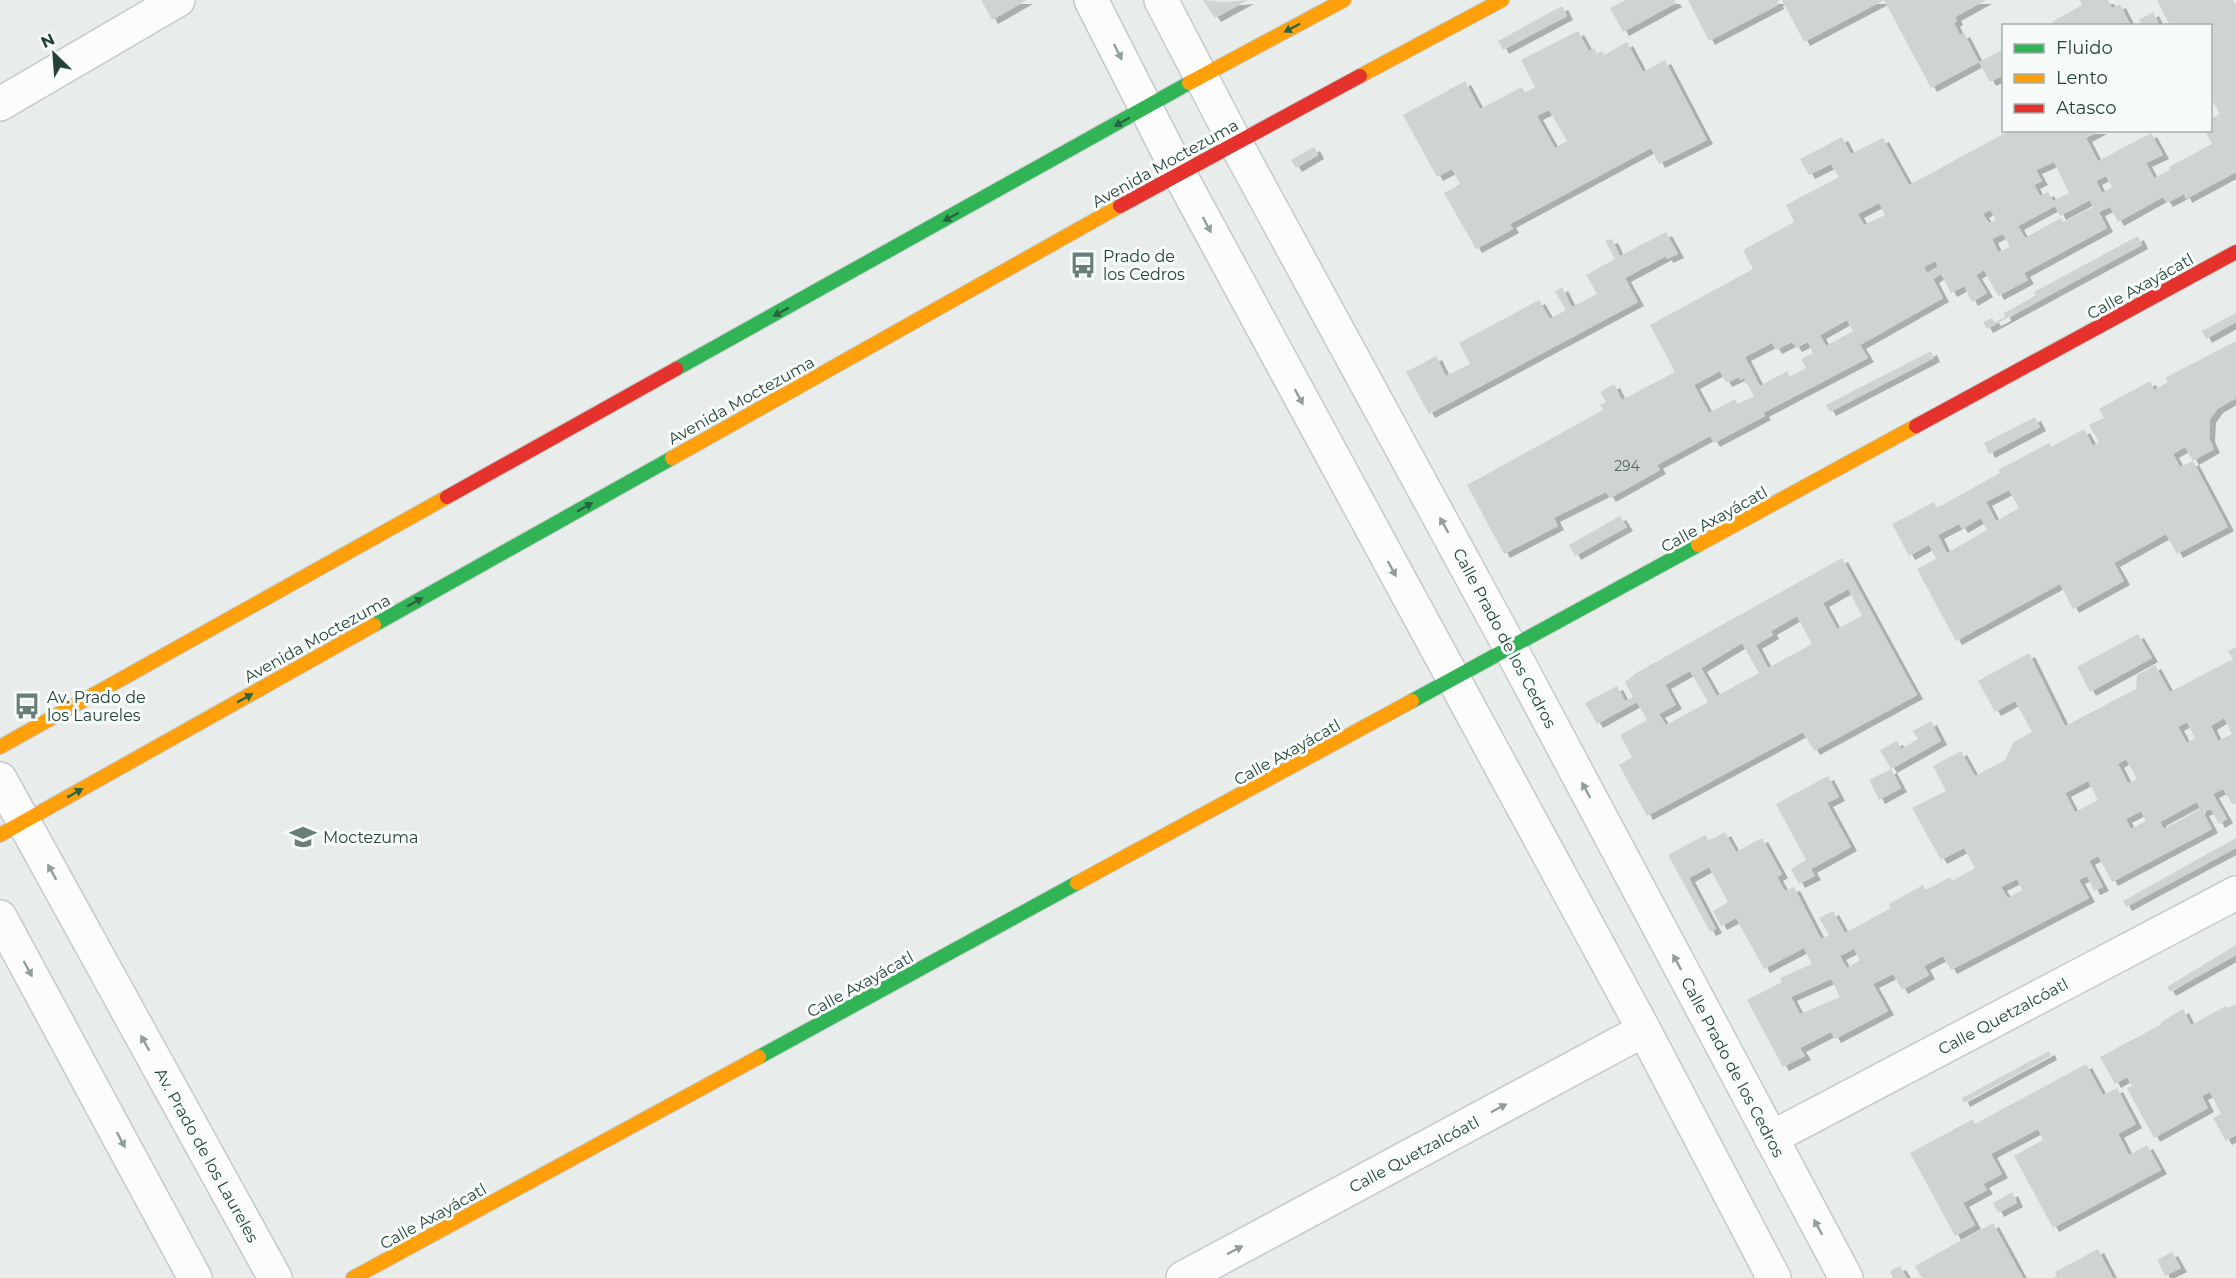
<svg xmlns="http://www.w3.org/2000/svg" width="2236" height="1278" viewBox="0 0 2236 1278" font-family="Montserrat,sans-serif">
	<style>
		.building { fill: #cfd4d2; fill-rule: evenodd; filter: url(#shadow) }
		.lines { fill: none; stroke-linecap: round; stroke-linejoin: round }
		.street-casing { stroke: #c5cac8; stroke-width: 36 }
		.fast-casing { stroke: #c3cbc8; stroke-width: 16 }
		.slow-casing { stroke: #c3cbc8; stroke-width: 16 }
		.jam-casing { stroke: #c3cbc8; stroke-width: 16 }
		.street { stroke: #fcfcfc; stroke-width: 33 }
		.fast { stroke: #30b455; stroke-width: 14 }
		.slow { stroke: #ff9f0a; stroke-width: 14 }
		.jam { stroke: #e5322d; stroke-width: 14 }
		.oneway { fill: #286442 }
		.oneway2 { fill: #909f9b }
		.labels { text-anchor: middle; stroke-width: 6; stroke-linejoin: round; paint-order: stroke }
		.number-label { font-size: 14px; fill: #506761 }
		.street-label { font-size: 16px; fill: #24423a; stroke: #f7fbf9 }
		.poi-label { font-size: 16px; fill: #24423a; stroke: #f7fbf9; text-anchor: start }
	</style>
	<defs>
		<filter id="shadow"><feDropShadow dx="6" dy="4" stdDeviation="0" flood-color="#0004"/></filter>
	</defs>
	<rect width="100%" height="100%" fill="#e8edeb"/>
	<g class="building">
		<polygon points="981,0 1027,0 992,20"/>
		<polygon points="1203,0 1225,2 1248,0 1215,18"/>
		<polygon points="1626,0 1674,0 1676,3 1623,32 1610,8"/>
		<polygon points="1688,0 1780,0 1777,2 1778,5 1709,41"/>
		<polygon points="1782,0 1986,0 1955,17 1957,21 1954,23 1960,35 1964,33 1979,62 1931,88 1884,0 1804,42"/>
		<polygon points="2080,0 2108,0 2112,8 2120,4 2131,26 2054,26 2052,22 2082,5"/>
		<path d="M2157 0H2233L2236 5V172L2186 199 2184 194 2167 203 2163 197 2118 222 2110 207 2099 212 2107 228 2024 273 2028 280 1998 296 1984 270 1976 275 1987 293 1972 302 1964 286 1951 293 1941 274 1933 279 1943 298 1860 345 1868 358 1763 413 1765 416 1714 443 1710 436 1657 465 1660 470 1610 498 1606 492 1554 518 1558 526 1504 554 1467 485 1603 410 1600 405 1606 402 1600 392 1614 384 1622 400 1675 372 1650 325 1753 269 1743 250 1794 222 1786 205 1839 177 1831 164 1809 175 1800 159 1842 137 1851 154 1883 138 1909 185 2011 130H2101L2086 138 2098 161 2151 133 2163 155 2146 163 2154 178 2170 170 2169 167 2212 144 2205 130H2210V119L2220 114 2210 97V26H2170ZM2054 162 2069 193 2053 201 2048 192 2040 196 2034 185 2042 181 2036 170ZM2106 176 2112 187 2102 193 2096 181ZM2090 200 2093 207 2063 222 2061 218 2025 238 2018 226 2055 206 2060 216ZM1879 203 1885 215 1864 225 1858 214ZM1990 210 1996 220 1989 223 1983 214ZM2003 234 2010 247 1998 252 1992 239ZM1935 261 1938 267 1927 273 1924 267ZM1847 320 1853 331 1826 346 1820 335ZM1792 342 1796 348 1808 342 1813 353 1801 359 1806 368 1790 377 1787 371 1760 386 1745 357 1772 343 1776 350ZM1720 371 1726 383 1739 377 1740 380 1744 378 1754 396 1738 404 1735 399 1709 413 1694 385Z"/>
		<polygon points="1562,6 1567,16 1503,50 1498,41"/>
		<polygon points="2153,12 2160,26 2142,26 2139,20"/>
		<path d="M1578 31 1589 51 1594 48 1597 54 1602 51 1604 55 1627 42 1643 72 1665 60 1707 140 1659 164 1651 148 1510 224 1513 229 1476 249 1444 193 1460 184 1452 169 1437 177 1403 115 1465 81 1480 109 1522 87 1525 93 1535 87 1521 60ZM1549 110 1567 141 1555 148 1537 116Z"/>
		<polygon points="2004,49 2004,75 1990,82 1979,62"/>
		<polygon points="1314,147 1318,155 1296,168 1291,160"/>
		<polygon points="1666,232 1678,254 1667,259 1666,256 1625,278 1638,302 1429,414 1406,372 1436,356 1446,376 1470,364 1459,343 1539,300 1550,319 1566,310 1555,292 1562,287 1572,307 1597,294 1586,275 1615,259 1605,241 1612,239 1620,256"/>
		<polygon points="2138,236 2142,245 1987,329 1983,322 1992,318 1995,322 2005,317 2004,313 2036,295 2034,292"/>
		<polygon points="2236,313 2236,322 2206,339 2202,331"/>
		<path d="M2236 341V398L2217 409 2210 419 2209 438 2214 449 2193 461 2185 447 2173 454 2180 467 2193 461 2228 527 2177 554 2166 534 2114 563 2124 581 2073 609 2060 584 1956 641 1917 569 1936 559 1929 545 1909 556 1892 524 1934 502 1937 508 2000 473 1998 470 2049 443 2051 447 2084 429 2093 446 2099 442 2089 425 2104 418 2099 409 2150 381 2154 390 2168 382 2165 378ZM2009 490 2019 508 1996 521 1986 502ZM1981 518 1987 530 1947 553 1938 535 1959 524 1962 529Z"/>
		<polygon points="1931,351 1934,358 1830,412 1826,405"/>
		<polygon points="2035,417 2040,427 1989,454 1984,443"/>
		<polygon points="1620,516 1627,527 1575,556 1569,545"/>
		<path d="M1842 558 1917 695 1814 751 1803 732 1647 816 1619 765 1632 757 1620 735 1647 720 1637 702 1597 724 1585 703 1617 686 1625 701 1633 697 1625 682 1636 673ZM1848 589 1862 616 1837 629 1823 603ZM1797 616 1812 644 1768 668 1756 645 1773 635 1771 631ZM1742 643 1759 673 1717 696 1701 668ZM1690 671 1708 702 1666 725 1659 714 1676 705 1665 685Z"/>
		<polygon points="2138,634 2152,658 2090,692 2077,667"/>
		<path d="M2236 647V803L2233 805 2223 789 2213 794 2227 819 2219 824 2211 809 2203 812 2212 829 2112 882 2098 856 2089 861 2103 887 2094 891 2087 876 2079 880 2089 898 1951 970 1943 956 1924 966 1929 975 1902 990 1893 974 1873 984 1888 1011 1835 1039 1831 1032 1800 1048 1805 1056 1783 1067 1747 1000 1782 982 1780 978 1812 964 1804 948 1764 969 1736 918 1721 926 1713 911 1728 902 1709 867 1689 878 1716 929 1710 932 1668 855 1705 835 1709 841 1725 832 1736 852 1762 838 1782 874 1777 877 1785 891 1794 887 1821 939 1829 935 1819 918 1833 911 1845 933 1891 908 1889 904 1923 885 1926 890 1950 877 1952 881 1975 868 1964 848 1941 860 1912 808 1946 791 1933 766 1961 751 1975 776 2005 760 2014 742 2032 732 2015 701 1995 712 1978 681 2029 653 2065 726 2136 689 2137 675 2155 665 2170 692 2233 659 2228 651ZM2224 718 2232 734 2218 741 2211 726ZM2187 722 2195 738 2187 743 2178 727ZM2126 759 2137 779 2128 783 2118 764ZM2088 781 2098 800 2075 812 2065 793ZM2197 802 2200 809 2164 829 2160 822ZM2141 811 2146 821 2131 829 2126 819ZM2017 879 2022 890 2008 898 2001 887ZM1854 949 1860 960 1847 968 1840 956ZM1831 979 1840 997 1800 1014 1791 997Z"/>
		<polygon points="1931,721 1941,741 1891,769 1901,788 1879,800 1869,780 1891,769 1880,750 1897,741 1901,749 1918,739 1913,731"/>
		<polygon points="1828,776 1839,797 1827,803 1851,847 1811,869 1815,876 1799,884 1791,869 1806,860 1776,804"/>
		<polygon points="2236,838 2236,848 2126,907 2123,901"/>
		<polygon points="2236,945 2236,955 2170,992 2167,987"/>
		<polygon points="2236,1004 2236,1135 2226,1141 2213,1118 2221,1114 2210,1092 2202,1096 2208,1108 2154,1138 2127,1088 2132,1086 2127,1077 2115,1084 2100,1057 2162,1024 2161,1022 2183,1009 2191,1025 2226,1006 2228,1008"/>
		<polygon points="2049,1051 2051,1056 1964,1103 1962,1098"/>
		<polygon points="2086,1064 2103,1095 2117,1088 2136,1124 2118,1134 2129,1155 2147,1145 2161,1170 2053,1228 2014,1156 2043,1140 2038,1129 1991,1154 2002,1174 1983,1184 1987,1190 1963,1203 1975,1225 1955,1236 1910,1153 1973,1119 1975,1124"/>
		<polygon points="2012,1192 2017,1203 1998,1213 1993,1203"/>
		<polygon points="1993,1223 2023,1278 1922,1278 1915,1266"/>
		<polygon points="2098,1249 2113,1278 2054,1278 2057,1276 2055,1272"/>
		<polygon points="2172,1252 2181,1268 2165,1276 2157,1260"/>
		<polygon points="1900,1266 1907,1278 1893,1278 1890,1271"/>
	</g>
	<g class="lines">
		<g class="street-casing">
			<g id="street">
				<polyline points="1091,0 1179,173 1644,1030 1774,1278"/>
				<polyline points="1161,0 1235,142 1511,649 1846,1278"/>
				<polyline points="0,104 178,0"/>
				<polyline points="0,779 275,1278"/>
				<polyline points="0,917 195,1278"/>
				<polyline points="1771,1138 2236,893"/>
				<polyline points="1183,1278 1644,1030"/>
			</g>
		</g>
		<g class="fast-casing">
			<g id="fast">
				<polyline points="676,369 1189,83"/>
				<polyline points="374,625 672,458"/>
				<polyline points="1412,701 1698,545"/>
				<polyline points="759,1057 1077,883"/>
			</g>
		</g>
		<g class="slow-casing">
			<g id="slow">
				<polyline points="1360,76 1502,0"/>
				<polyline points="1189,83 1344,0"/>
				<polyline points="672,458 1120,206"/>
				<polyline points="1698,545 1916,426"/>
				<polyline points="0,747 447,497"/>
				<polyline points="0,835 374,625"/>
				<polyline points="1077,883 1412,701"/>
				<polyline points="353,1278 759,1057"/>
			</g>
		</g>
		<g class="jam-casing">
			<g id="jam">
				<polyline points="1120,206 1360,76"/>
				<polyline points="1916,426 2236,252"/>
				<polyline points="447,497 676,369"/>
			</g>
		</g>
		<use href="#street" class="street"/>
		<use href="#fast" class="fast"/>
		<use href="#slow" class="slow"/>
		<use href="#jam" class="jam"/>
	</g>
	<defs><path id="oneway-solid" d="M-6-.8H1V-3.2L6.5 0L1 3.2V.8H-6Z" transform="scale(1.5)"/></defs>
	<g class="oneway">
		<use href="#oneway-solid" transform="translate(1292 28) rotate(152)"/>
		<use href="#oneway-solid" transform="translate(1122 122) rotate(151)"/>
		<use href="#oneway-solid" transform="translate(951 217) rotate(151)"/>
		<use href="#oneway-solid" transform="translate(781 312) rotate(151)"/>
		<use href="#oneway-solid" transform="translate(585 507) rotate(-29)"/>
		<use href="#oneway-solid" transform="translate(415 602) rotate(-29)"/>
		<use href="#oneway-solid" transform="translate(245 698) rotate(-29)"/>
		<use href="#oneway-solid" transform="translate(75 793) rotate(-29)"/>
	</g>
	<g class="oneway2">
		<use href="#oneway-solid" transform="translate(1118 52) rotate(63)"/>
		<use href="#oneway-solid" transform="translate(1207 225) rotate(62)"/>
		<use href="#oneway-solid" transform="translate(1299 397) rotate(62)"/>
		<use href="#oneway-solid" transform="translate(1444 525) rotate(-119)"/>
		<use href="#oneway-solid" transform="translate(1392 569) rotate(62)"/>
		<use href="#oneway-solid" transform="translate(1586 790) rotate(-118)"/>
		<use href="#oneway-solid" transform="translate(52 872) rotate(-119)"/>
		<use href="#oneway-solid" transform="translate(1677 962) rotate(-118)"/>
		<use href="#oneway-solid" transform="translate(28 969) rotate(62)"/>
		<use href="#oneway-solid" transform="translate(145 1043) rotate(-119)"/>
		<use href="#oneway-solid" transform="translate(1499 1108) rotate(-28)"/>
		<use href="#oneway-solid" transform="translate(121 1140) rotate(62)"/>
		<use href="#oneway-solid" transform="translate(1818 1227) rotate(-118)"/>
		<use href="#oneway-solid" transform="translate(1235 1250) rotate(-28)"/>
	</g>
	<defs>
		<g id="bus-bare" transform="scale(2.07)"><path d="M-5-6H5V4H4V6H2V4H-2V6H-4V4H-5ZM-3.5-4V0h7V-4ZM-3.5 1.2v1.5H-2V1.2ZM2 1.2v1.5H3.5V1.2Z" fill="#697e78" stroke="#f7fbf9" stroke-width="2.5" paint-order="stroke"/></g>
		<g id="school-bare" transform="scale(2.07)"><path d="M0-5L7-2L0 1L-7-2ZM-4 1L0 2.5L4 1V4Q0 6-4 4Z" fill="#697e78" stroke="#f7fbf9" stroke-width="2.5" paint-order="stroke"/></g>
	</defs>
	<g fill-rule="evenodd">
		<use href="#bus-bare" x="1083" y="265"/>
		<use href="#bus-bare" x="27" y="706"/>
		<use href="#school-bare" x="303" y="837"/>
	</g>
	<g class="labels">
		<g class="number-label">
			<text x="1627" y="471">294</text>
		</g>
		<g class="street-label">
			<text transform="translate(1165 163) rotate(-29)" y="6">Avenida Moctezuma</text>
			<text transform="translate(2140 286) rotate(-29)" y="6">Calle Axayácatl</text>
			<text transform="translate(741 400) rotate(-29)" y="6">Avenida Moctezuma</text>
			<text transform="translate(1714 519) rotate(-29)" y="6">Calle Axayácatl</text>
			<text transform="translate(317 638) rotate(-29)" y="6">Avenida Moctezuma</text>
			<text transform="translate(1505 638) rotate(62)" y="6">Calle Prado de los Cedros</text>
			<text transform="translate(1287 752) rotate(-29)" y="6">Calle Axayácatl</text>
			<text transform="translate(860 984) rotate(-29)" y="6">Calle Axayácatl</text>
			<text transform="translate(2003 1016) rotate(-28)" y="6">Calle Quetzalcóatl</text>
			<text transform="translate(1733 1067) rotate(62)" y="6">Calle Prado de los Cedros</text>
			<text transform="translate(1414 1154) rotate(-28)" y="6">Calle Quetzalcóatl</text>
			<text transform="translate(207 1155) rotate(61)" y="6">Av. Prado de los Laureles</text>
			<text transform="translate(433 1216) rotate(-29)" y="6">Calle Axayácatl</text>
		</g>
		<g class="poi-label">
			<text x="1103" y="262">Prado de<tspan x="1103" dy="18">los Cedros</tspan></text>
			<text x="47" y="703">Av. Prado de<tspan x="47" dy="18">los Laureles</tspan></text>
			<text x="323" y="843">Moctezuma</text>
		</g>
	</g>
	<rect x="2002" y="24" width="210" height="108" fill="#f7fbf9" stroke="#a3b1ad" stroke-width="1.5"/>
	<rect x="2014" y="44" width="30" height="9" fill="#30b455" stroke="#a3b1ad" stroke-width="1.5"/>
	<text x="2056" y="54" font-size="18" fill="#24423a">Fluido</text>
	<rect x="2014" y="74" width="30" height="9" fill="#ff9f0a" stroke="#a3b1ad" stroke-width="1.5"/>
	<text x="2056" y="84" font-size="18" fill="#24423a">Lento</text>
	<rect x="2014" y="104" width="30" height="9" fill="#e5322d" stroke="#a3b1ad" stroke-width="1.5"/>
	<text x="2056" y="114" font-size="18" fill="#24423a">Atasco</text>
	<g transform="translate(54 54) rotate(335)" stroke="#f7fbf9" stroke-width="4.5" paint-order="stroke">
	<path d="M0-4.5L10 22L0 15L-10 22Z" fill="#24423a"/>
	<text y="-9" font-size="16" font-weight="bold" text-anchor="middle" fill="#24423a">N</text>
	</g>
</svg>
